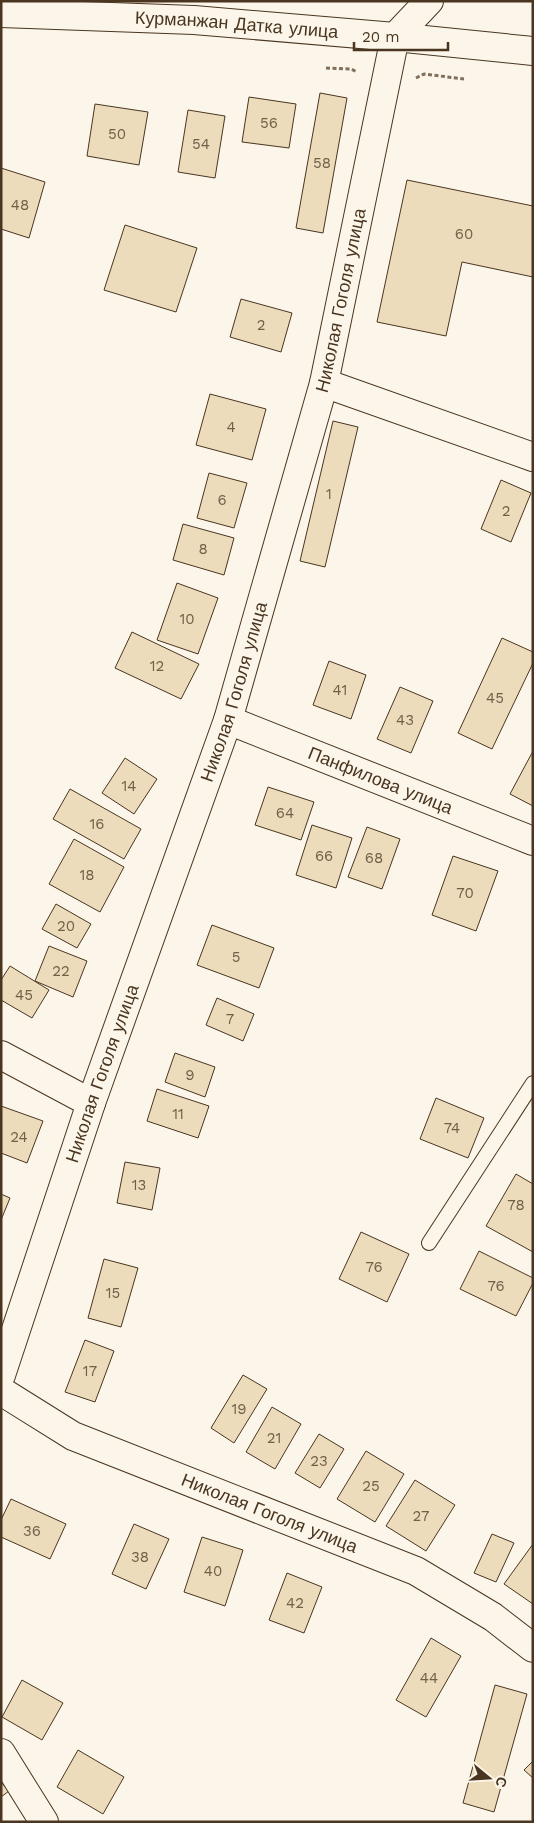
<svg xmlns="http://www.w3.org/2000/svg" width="534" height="1823" viewBox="0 0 534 1823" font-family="'Work Sans',sans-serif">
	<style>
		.building { fill: #ecdcbc; stroke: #4a3520 }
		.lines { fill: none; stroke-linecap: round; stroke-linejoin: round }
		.service-casing { stroke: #4a3520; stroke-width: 16 }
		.minor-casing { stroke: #4a3520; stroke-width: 30 }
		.primary-casing { stroke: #4a3520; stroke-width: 30 }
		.path { stroke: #7f6f5c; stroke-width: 3; stroke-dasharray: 4 2.5; stroke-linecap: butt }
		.service { stroke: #fbf6e9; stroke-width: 14 }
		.minor { stroke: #fbf6e9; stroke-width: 28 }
		.primary { stroke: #fbf6e9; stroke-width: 28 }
		.labels { text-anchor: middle; stroke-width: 4; stroke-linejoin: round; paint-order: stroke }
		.number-label { font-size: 15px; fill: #725f47 }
		.street-label { font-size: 18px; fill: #4a3520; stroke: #fbf6e9 }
	</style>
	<rect width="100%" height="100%" fill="#fbf6e9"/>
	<g class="building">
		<polygon points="320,93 347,98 323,233 296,228"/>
		<polygon points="249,97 296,104 289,148 242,142"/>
		<polygon points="95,104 148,112 139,165 87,156"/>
		<polygon points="188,110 225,116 215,178 178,172"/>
		<polygon points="1,168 45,182 29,238 1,229"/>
		<polygon points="407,180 533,206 533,277 462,262 446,336 377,322"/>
		<polygon points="125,225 197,248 176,312 104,290"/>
		<polygon points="241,299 292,313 281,352 230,337"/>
		<polygon points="210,394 266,409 252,460 196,445"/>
		<polygon points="333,421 358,427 325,567 300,561"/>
		<polygon points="209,473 247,483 234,528 197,518"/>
		<polygon points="501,480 531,493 511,542 481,529"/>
		<polygon points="183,524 234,538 224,575 173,560"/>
		<polygon points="177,583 218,598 198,654 157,640"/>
		<polygon points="132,632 199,664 181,699 115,668"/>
		<polygon points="502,638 533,652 533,663 492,749 458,733"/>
		<polygon points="329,661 366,675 351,719 313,705"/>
		<polygon points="400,687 433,701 411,753 377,739"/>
		<polygon points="533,751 533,806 510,794"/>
		<polygon points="125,758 157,779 134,814 102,793"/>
		<polygon points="268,787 314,802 301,840 255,825"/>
		<polygon points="70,789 141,829 124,859 53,819"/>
		<polygon points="312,825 352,838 336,888 296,875"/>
		<polygon points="367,827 400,839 382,889 348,877"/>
		<polygon points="74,839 124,867 100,912 49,884"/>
		<polygon points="453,856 498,871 476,931 432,915"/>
		<polygon points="56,904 91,924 77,948 42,929"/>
		<polygon points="212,925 274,948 259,988 197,965"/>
		<polygon points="49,946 87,961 73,997 35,981"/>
		<polygon points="10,966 49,990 32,1018 1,1000 1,980"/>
		<polygon points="217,998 254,1014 243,1041 206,1025"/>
		<polygon points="175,1053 215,1067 205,1097 165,1082"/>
		<polygon points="157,1089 209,1106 198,1138 147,1121"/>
		<polygon points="436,1098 484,1118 468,1158 420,1139"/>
		<polygon points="1,1106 43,1121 27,1163 1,1153"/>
		<polygon points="125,1162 160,1168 152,1210 117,1203"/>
		<polygon points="516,1174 533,1184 533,1252 486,1226"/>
		<polygon points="1,1194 10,1198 1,1220"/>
		<polygon points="361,1232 409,1254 387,1302 339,1279"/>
		<polygon points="479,1251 533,1278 533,1283 516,1316 460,1289"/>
		<polygon points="104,1259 138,1268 121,1327 88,1318"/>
		<polygon points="85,1340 114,1351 95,1402 65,1392"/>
		<polygon points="243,1375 267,1389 234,1443 211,1428"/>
		<polygon points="272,1407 301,1424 275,1469 246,1452"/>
		<polygon points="319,1434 344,1449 320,1488 295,1473"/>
		<polygon points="366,1451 404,1474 375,1522 337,1499"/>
		<polygon points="415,1480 455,1505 426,1551 386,1526"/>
		<polygon points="11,1499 66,1524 50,1559 1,1537 1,1520"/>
		<polygon points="134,1524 169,1539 146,1589 112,1574"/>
		<polygon points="492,1534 514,1543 496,1582 474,1573"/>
		<polygon points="202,1537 243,1550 225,1606 184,1592"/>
		<polygon points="533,1544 533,1604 504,1584"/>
		<polygon points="287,1573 322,1587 304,1633 269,1620"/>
		<polygon points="431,1638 461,1656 426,1717 396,1700"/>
		<polygon points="22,1680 63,1703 42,1740 2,1717"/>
		<polygon points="495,1685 527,1694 494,1812 463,1803"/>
		<polygon points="78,1750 124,1777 103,1814 57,1787"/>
		<polygon points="533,1761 533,1778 524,1770"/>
		<polygon points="1,1782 9,1791 1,1797"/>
	</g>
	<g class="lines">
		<g class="service-casing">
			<polyline id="service" points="429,1243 533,1083"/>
		</g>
		<g class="minor-casing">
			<g id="minor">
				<polyline points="324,383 533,457"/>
				<path id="s1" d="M228 720 533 841"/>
				<polyline points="1,1055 91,1103"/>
				<path id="s2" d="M1 1375 91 1103 228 720 324 383 395 37 429 1"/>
				<path id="s3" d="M1 1391 73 1436 416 1571 493 1617 533 1648"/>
				<polyline points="1,1753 44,1822"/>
			</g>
		</g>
		<g class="primary-casing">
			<g id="primary">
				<path id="s4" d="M1 13 194 20 395 37 533 51"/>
			</g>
		</g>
		<g class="path">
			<polyline points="326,68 351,69 357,72"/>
			<polyline points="416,78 424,74 464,79"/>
		</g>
		<use href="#service" class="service"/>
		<use href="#minor" class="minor"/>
		<use href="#primary" class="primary"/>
	</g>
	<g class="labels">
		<g class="number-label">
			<text x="269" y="128">56</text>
			<text x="117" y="139">50</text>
			<text x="201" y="149">54</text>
			<text x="322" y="168">58</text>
			<text x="20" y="210">48</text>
			<text x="464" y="239">60</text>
			<text x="261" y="330">2</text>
			<text x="231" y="432">4</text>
			<text x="329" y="499">1</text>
			<text x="222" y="505">6</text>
			<text x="506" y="516">2</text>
			<text x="203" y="554">8</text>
			<text x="187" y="624">10</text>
			<text x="157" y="671">12</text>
			<text x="340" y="695">41</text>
			<text x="495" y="703">45</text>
			<text x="405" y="725">43</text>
			<text x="129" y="791">14</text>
			<text x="285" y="818">64</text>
			<text x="97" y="829">16</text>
			<text x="324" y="861">66</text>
			<text x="374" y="863">68</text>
			<text x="87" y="880">18</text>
			<text x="465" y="898">70</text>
			<text x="66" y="931">20</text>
			<text x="236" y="962">5</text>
			<text x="61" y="976">22</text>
			<text x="24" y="1000">45</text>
			<text x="230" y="1024">7</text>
			<text x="190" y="1080">9</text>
			<text x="178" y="1119">11</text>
			<text x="452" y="1133">74</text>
			<text x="19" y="1142">24</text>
			<text x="139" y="1190">13</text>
			<text x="516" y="1210">78</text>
			<text x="374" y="1272">76</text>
			<text x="496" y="1291">76</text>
			<text x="113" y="1298">15</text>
			<text x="90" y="1376">17</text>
			<text x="239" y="1414">19</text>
			<text x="274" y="1443">21</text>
			<text x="319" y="1466">23</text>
			<text x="371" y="1491">25</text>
			<text x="421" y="1521">27</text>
			<text x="32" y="1536">36</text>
			<text x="140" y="1562">38</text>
			<text x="213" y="1576">40</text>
			<text x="295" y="1608">42</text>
			<text x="429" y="1683">44</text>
		</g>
		<g class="street-label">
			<text dy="6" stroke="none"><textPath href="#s4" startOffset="236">Курманжан Датка улица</textPath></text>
			<text dy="6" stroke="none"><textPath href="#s2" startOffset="1128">Николая Гоголя улица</textPath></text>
			<text dy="6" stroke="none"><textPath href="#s2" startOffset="722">Николая Гоголя улица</textPath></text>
			<text dy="6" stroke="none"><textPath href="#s1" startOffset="164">Панфилова улица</textPath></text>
			<text dy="6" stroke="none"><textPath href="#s2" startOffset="318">Николая Гоголя улица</textPath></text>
			<text dy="6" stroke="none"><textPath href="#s3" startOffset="296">Николая Гоголя улица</textPath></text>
		</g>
	</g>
	<rect width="534" height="1823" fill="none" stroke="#4a3520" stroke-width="5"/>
	<g transform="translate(489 1778) rotate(108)" stroke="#fbf6e9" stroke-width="4" paint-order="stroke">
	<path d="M0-4L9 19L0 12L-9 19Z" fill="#4a3520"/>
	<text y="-8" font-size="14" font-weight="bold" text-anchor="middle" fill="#4a3520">С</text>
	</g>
	<path d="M354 42v8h94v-8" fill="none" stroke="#4a3520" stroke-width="2.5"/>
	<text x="362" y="42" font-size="15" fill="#4a3520" stroke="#fbf6e9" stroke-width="4" paint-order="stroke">20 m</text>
</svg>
